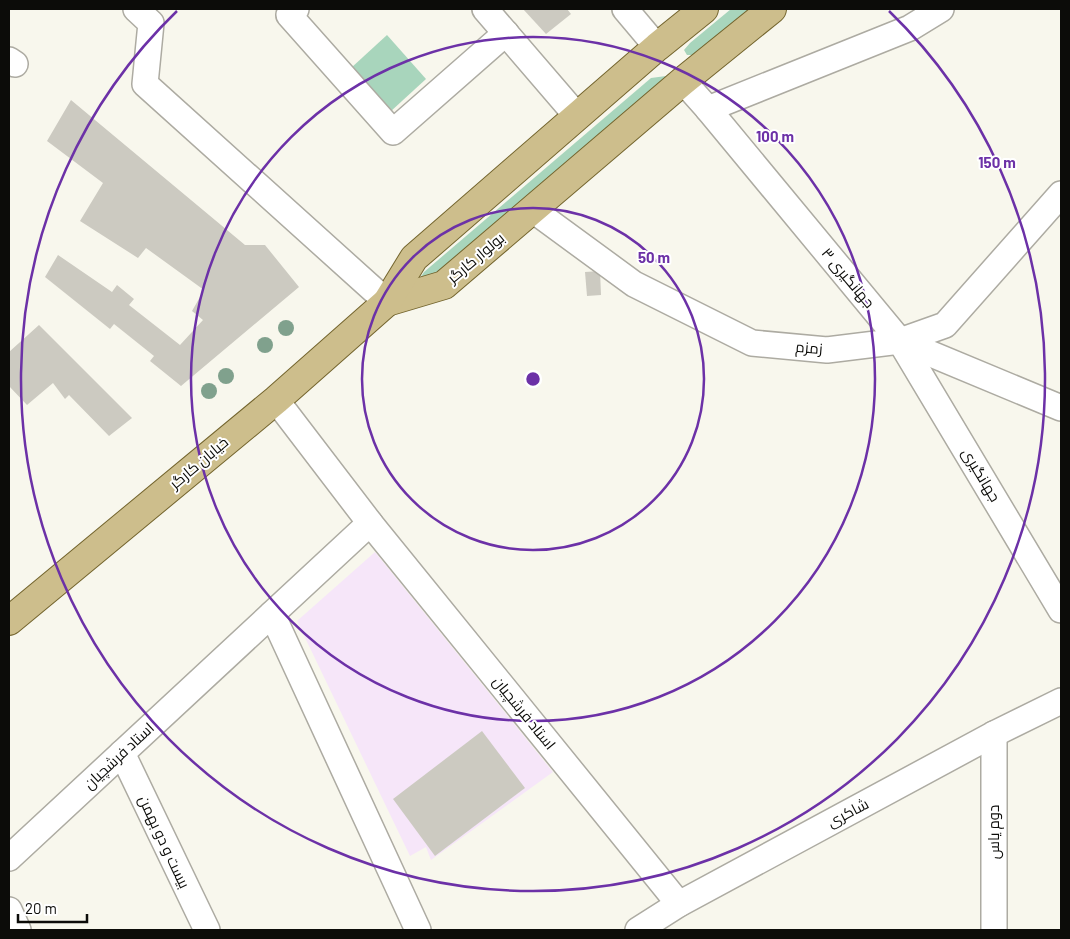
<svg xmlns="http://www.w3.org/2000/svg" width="1070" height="939" viewBox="0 0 1070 939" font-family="Barlow,Cairo,sans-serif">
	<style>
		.education { fill: #f6e6f9 }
		.green { fill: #a8d5bc }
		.building { fill: #cccac1 }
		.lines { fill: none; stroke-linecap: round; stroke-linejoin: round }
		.minor-casing { stroke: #adaba2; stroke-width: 28 }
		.major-casing { stroke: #73642d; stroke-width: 30 }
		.minor { stroke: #fff; stroke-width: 25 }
		.major { stroke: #cdbe8c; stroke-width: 28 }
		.tree { fill: #80a18d }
		.ring { fill: none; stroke: #6c31a7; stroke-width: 2.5 }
		.labels { text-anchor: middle; stroke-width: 4; stroke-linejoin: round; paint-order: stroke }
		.street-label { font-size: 15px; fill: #0c0c09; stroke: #fff }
		.centre { fill: #6c31a7; stroke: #fff; stroke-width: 2.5 }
		.ring-label { font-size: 15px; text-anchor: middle; font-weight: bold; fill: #6c31a7; stroke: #fff; stroke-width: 4; stroke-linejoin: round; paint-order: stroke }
	</style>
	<rect width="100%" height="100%" fill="#f8f7ed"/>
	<polygon class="education" points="375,552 553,772 431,860 426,847 410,856 297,621"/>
	<g class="green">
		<polygon points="731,9 749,9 694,55 687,55 684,50 690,43"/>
		<polygon points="387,35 426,79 390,112 351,68"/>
		<polygon points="666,76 660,89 433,281 416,284 424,272 651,78"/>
	</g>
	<g class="building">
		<polygon points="523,9 567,9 571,14 546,34"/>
		<polygon points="71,100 245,245 265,245 299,287 181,386 150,361 154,356 114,324 110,329 45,277 58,255 112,292 117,285 134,299 129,305 180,345 203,320 192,311 204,290 146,248 138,258 80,221 103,183 47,141"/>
		<polygon points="600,271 601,295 587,296 585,272"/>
		<polygon points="39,325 132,418 109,436 69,395 65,399 53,383 27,405 9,386 9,352"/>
		<polygon points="482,731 525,788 435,856 393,799"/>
	</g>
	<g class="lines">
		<g class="minor-casing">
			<g id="minor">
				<polyline points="136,9 151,23 145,84 387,302"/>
				<polyline points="296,9 289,15 393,132 506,33"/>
				<polyline points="485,9 577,116"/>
				<polyline points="625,9 657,47"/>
				<polyline points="9,60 15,64"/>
				<polyline points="683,81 708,109 900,341 1061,408"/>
				<polyline points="708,109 910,28 941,9"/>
				<polyline points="533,210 634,284 752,343 827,350 900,341 945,325 1061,194"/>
				<polyline points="900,341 1061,610"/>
				<polyline points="276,400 370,523 679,904"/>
				<polyline points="272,614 418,930"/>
				<polyline points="122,753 207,930"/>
				<polyline points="9,858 370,523"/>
				<polyline points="9,910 18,930"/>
				<polyline points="638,930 679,904 994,734 1061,701"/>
				<polyline points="994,930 994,734"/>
			</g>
		</g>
		<g class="major-casing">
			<g id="major">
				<polyline points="387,302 444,285 683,81 772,9"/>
				<polyline points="9,621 276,400 387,302 414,258 657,47 704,9"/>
			</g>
		</g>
		<use href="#minor" class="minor"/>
		<use href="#major" class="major"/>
	</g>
	<g class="tree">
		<circle cx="286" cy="328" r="8"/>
		<circle cx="265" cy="345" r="8"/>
		<circle cx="226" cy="376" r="8"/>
		<circle cx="209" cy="391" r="8"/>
	</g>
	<g class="ring">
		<circle cx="533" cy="379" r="171"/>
		<circle cx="533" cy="379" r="342"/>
		<path d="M889 11A512 512 0 1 1 177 11"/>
	</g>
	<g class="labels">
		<g class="street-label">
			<text transform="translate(476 258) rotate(-40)" y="5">بولوار کارگر</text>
			<text transform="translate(848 278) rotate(50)" y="5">جهانگیری ۳</text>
			<text transform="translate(809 348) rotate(5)" y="5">زمزم</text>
			<text transform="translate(199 463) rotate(-40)" y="5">خیابان کارگر</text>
			<text transform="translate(981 475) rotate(59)" y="5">جهانگیری</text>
			<text transform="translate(524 713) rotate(51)" y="5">استاد فرشچیان</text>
			<text transform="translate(119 756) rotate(-43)" y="5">استاد فرشچیان</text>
			<text transform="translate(848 813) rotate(-28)" y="5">شاکری</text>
			<text transform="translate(994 832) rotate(-90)" y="5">دوم یاس</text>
			<text transform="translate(164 842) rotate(65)" y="5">بیست و دو بهمن</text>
		</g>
	</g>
	<circle cx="533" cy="379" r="8" class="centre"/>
	<g class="ring-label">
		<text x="775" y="142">100 m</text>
		<text x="997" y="168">150 m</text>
		<text x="654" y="263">50 m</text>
	</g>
	<rect width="1070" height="939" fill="none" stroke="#0c0c09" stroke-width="20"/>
	<path d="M18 914v8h69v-8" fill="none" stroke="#0c0c09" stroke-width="2.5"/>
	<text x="25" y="914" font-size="15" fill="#0c0c09" stroke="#ffffff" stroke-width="4" paint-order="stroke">20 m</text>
</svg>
